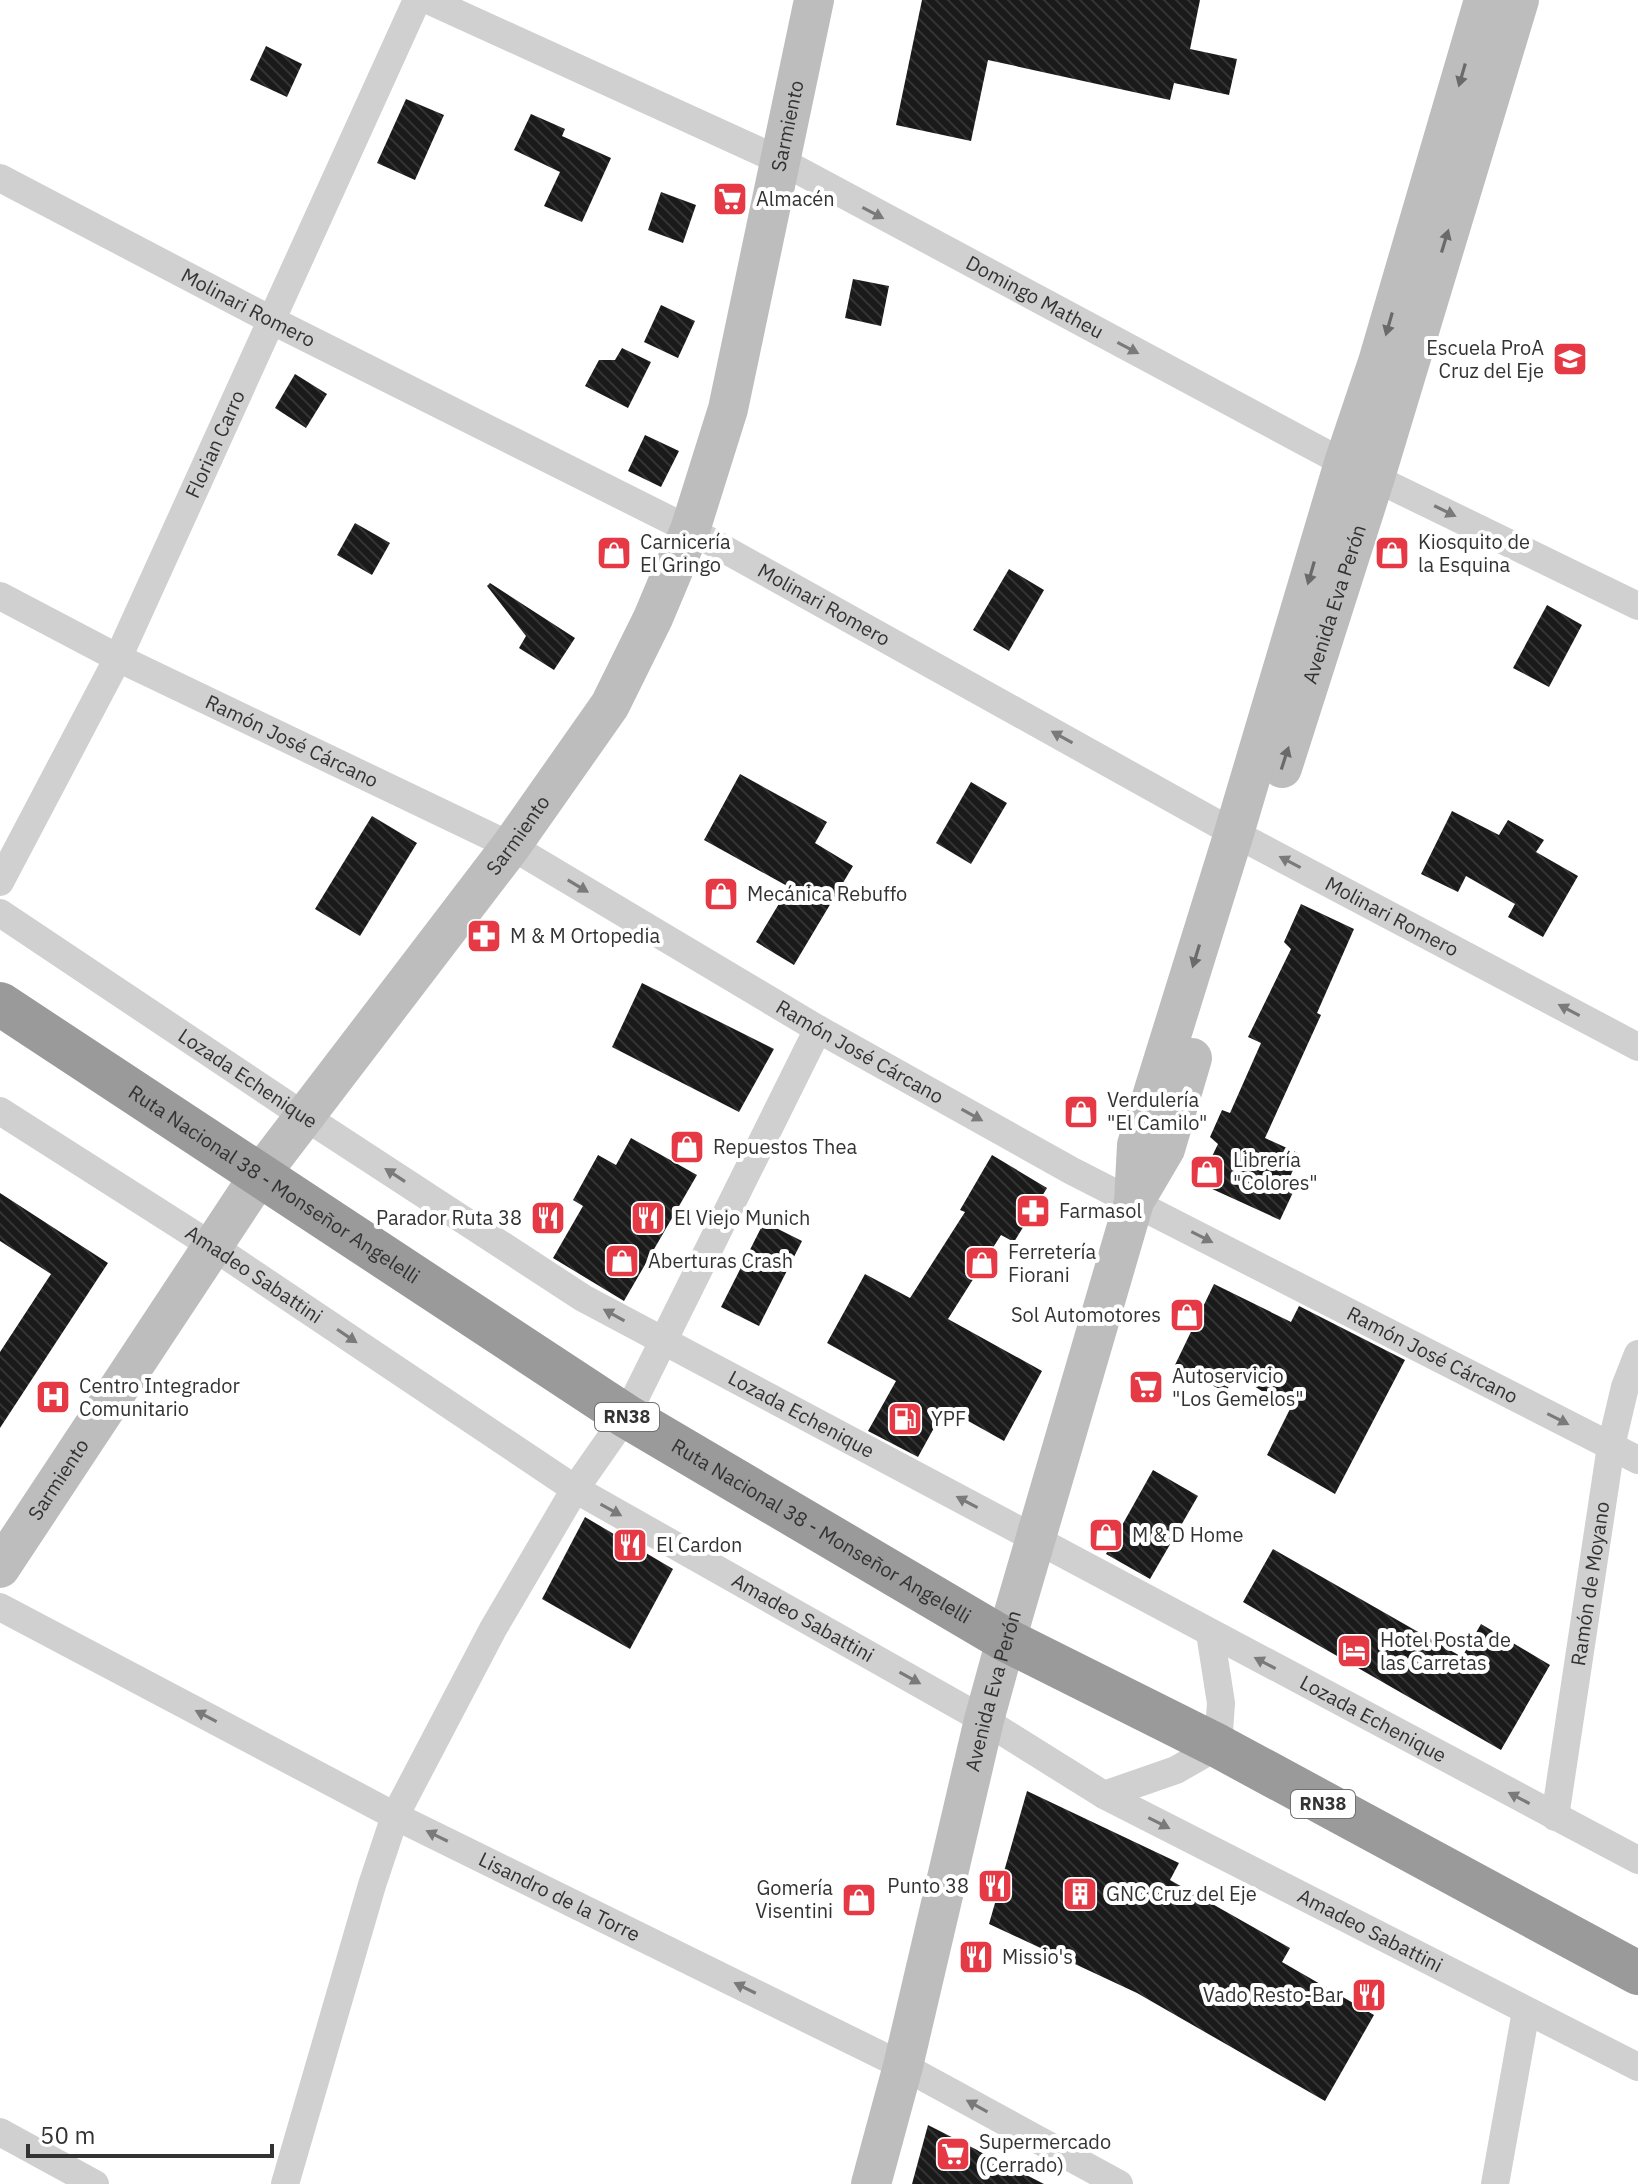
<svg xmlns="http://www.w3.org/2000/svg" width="1638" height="2184" viewBox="0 0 1638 2184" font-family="'IBM Plex Sans',sans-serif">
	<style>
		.building { fill: url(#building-back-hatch) }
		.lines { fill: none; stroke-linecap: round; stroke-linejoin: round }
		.street { stroke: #d0d0d0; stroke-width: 28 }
		.secondary { stroke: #bdbdbd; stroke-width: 40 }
		.highway { stroke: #9a9a9a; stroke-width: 44 }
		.oneway { fill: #6a6a6a }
		.oneway2 { fill: #7a7a7a }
		.labels { text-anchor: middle; stroke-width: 8; stroke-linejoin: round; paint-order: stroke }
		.shield { fill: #fff; stroke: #707070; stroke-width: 2 }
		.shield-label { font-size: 18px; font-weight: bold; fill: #333 }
		.street-label { font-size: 20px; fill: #333; stroke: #fff }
		.poi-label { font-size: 20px; fill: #333; stroke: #fff; text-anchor: start }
	</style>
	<defs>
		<pattern id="building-back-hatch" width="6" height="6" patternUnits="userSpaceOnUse" patternTransform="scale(2)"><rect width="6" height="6" fill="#1a1a1a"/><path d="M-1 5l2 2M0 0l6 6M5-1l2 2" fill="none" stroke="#333"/></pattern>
	</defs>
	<rect width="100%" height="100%" fill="#fff"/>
	<g class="building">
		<polygon points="922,0 1200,0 1190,49 1237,59 1229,95 1174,83 1170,100 988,60 971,141 896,125"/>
		<polygon points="266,46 302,64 287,97 250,80"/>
		<polygon points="406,99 444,115 415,180 377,163"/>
		<polygon points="531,114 565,129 562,136 611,158 582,222 544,206 560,172 514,150"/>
		<polygon points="661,192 696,205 683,243 648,230"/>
		<polygon points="853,279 889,286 881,326 845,318"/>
		<polygon points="661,305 695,321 678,358 644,342"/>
		<polygon points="622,348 651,362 628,408 585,386 599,360 615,360"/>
		<polygon points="295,374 327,394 306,428 275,408"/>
		<polygon points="645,435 679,451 661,487 628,471"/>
		<polygon points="355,523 390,543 372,575 337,555"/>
		<polygon points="1009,569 1044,590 1009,651 973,630"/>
		<polygon points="490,583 575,638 554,670 519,648 526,636 487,586"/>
		<polygon points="1547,605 1582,625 1549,687 1513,668"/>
		<polygon points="740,774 827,822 815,843 853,866 794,965 756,942 789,887 704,840"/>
		<polygon points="971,782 1007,803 971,864 936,843"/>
		<polygon points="1452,811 1499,835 1508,820 1544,840 1536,852 1578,876 1543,937 1508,917 1515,904 1466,876 1458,892 1421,874"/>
		<polygon points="372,816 417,843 360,936 315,909"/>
		<polygon points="1301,904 1354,929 1317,1013 1321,1015 1265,1138 1300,1154 1290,1177 1297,1184 1280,1220 1199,1183 1218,1144 1210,1137 1222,1110 1230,1113 1261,1043 1248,1037 1291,949 1284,942"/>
		<polygon points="642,983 774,1049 739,1112 612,1047"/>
		<polygon points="631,1138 697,1175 624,1301 553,1258 583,1206 573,1200 598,1155 616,1165"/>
		<polygon points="992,1155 1047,1188 1014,1242 1001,1235 948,1319 1042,1371 1004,1441 945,1408 918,1457 868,1431 896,1381 827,1343 865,1274 910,1298 965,1212 960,1210"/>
		<polygon points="0,1193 108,1263 0,1428 0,1352 51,1274 0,1241"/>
		<polygon points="764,1222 802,1241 759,1326 721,1307"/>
		<polygon points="1214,1284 1291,1322 1299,1306 1405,1360 1335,1494 1267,1455 1290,1409 1235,1374 1226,1392 1174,1367"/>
		<polygon points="1153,1470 1198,1496 1150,1579 1106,1554"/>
		<polygon points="585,1517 673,1569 630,1649 542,1599"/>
		<polygon points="1273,1549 1462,1657 1481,1624 1550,1665 1501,1750 1243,1602"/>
		<polygon points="1027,1791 1179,1863 1170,1880 1290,1948 1282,1962 1374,2015 1325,2101 1137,1993 989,1924"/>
		<polygon points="928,2125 1044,2184 912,2184"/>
	</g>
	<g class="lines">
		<g class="street">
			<path id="s1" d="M428 0 781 161 1344 463 1638 606"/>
			<path id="s2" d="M0 178 273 321 690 530 1234 833 1638 1047"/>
			<path id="s3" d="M0 596 118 658 511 846 818 1029 1072 1171 1638 1460"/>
			<path id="s4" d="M0 882 118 658 417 0"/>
			<path id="s5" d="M0 913 304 1116 583 1298 1638 1860"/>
			<path id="s6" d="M0 1111 212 1246 575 1489 984 1720 1104 1795 1638 2067"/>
			<path id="s7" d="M0 1607 395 1816 903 2066 1119 2184"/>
			<polyline points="1104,1795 1176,1770 1218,1746 1221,1703 1210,1633"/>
			<path id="s8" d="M1555 1817 1611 1446 1625 1387 1638 1354"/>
			<polyline points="0,2132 95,2184"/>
			<polyline points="285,2184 372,1885 395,1816 493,1629 575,1489 626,1416 818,1029"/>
			<polyline points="1495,2184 1526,2011"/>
		</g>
		<g class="secondary">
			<path id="s9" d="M1282 768 1375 477 1519 0"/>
			<polyline points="1138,1195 1165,1149 1192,1058"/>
			<path id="s10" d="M0 1568 259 1176 511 846 610 705 653 618 690 530 728 409 814 0"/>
			<path id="s11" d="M871 2184 903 2066 984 1720 1006 1640 1134 1202 1137 1145 1234 833 1344 463 1378 362 1484 0"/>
		</g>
		<path class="highway" id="s12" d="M0 1004 626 1416 1006 1640 1218 1746 1638 1973"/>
	</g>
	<defs><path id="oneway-solid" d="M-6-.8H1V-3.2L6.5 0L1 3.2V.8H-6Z" transform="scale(2)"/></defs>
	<g class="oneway">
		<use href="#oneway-solid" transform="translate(1462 75) rotate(106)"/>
		<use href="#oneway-solid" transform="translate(1445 241) rotate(-73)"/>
		<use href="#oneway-solid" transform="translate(1389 324) rotate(106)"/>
		<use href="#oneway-solid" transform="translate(1311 573) rotate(106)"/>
		<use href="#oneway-solid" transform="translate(1285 758) rotate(-72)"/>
		<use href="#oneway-solid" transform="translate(1196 956) rotate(107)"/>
	</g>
	<g class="oneway2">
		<use href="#oneway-solid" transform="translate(873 213) rotate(28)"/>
		<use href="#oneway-solid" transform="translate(1128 348) rotate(28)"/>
		<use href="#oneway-solid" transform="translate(1445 511) rotate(26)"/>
		<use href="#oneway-solid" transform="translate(1062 737) rotate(-151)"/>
		<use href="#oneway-solid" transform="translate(1290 862) rotate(-152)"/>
		<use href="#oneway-solid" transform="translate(578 886) rotate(31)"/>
		<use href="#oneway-solid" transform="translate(1569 1010) rotate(-152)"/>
		<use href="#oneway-solid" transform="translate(972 1115) rotate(29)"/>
		<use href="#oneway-solid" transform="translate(395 1175) rotate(-147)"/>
		<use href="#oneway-solid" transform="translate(1202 1237) rotate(27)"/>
		<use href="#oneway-solid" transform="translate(614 1315) rotate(-151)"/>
		<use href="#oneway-solid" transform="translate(347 1336) rotate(34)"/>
		<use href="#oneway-solid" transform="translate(1558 1419) rotate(27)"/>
		<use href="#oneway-solid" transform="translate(967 1502) rotate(-152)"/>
		<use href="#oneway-solid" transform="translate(611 1510) rotate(29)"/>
		<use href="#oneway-solid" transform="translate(1265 1663) rotate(-152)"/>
		<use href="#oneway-solid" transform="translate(910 1678) rotate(29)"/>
		<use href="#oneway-solid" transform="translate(206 1716) rotate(-152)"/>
		<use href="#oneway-solid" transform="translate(1519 1798) rotate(-152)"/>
		<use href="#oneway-solid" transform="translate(1159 1823) rotate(27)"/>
		<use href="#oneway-solid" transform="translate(437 1836) rotate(-154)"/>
		<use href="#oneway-solid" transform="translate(745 1988) rotate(-154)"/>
		<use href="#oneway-solid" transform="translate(977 2106) rotate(-151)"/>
	</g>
	<defs>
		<g id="supermarket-square" transform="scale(1.8)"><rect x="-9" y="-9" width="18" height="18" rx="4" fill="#e63946" stroke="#fff"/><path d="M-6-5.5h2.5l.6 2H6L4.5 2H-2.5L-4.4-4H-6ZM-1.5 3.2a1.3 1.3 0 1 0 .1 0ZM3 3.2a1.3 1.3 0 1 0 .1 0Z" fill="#fff"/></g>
		<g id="school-square" transform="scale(1.8)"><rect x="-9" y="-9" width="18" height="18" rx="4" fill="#e63946" stroke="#fff"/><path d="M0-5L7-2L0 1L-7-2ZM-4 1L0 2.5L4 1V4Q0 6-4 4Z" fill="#fff"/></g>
		<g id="shop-square" transform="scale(1.8)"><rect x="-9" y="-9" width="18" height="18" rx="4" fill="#e63946" stroke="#fff"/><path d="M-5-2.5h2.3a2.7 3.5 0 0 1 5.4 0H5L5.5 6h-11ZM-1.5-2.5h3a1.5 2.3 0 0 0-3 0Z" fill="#fff"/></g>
		<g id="pharmacy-square" transform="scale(1.8)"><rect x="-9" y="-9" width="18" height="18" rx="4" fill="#e63946" stroke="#fff"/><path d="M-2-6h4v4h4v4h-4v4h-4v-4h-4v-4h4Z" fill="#fff"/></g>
		<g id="restaurant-square" transform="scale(1.8)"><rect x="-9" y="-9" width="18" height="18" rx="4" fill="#e63946" stroke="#fff"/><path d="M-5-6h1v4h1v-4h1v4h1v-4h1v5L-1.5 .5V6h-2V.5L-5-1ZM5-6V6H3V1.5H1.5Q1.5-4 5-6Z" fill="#fff"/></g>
		<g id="hospital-square" transform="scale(1.8)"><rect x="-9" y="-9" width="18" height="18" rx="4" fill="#e63946" stroke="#fff"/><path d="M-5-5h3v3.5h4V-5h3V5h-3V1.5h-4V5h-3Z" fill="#fff"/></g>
		<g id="fuel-square" transform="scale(1.8)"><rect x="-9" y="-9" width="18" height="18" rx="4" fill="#e63946" stroke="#fff"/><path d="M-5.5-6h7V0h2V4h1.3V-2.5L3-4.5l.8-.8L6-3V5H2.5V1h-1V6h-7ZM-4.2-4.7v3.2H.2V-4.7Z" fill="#fff"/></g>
		<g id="hotel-square" transform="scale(1.8)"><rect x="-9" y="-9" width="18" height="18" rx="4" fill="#e63946" stroke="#fff"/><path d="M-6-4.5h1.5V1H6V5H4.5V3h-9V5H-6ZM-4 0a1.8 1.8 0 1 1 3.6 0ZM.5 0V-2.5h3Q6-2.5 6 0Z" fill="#fff"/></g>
		<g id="building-square" transform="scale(1.8)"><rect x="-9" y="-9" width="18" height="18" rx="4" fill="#e63946" stroke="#fff"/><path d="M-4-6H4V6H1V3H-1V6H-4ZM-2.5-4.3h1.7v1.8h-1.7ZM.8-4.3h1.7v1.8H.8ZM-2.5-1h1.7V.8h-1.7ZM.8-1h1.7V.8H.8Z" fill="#fff"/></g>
	</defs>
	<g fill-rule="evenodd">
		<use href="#supermarket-square" x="730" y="199"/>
		<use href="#school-square" x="1570" y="359"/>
		<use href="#shop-square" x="614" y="553"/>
		<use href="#shop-square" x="1392" y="553"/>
		<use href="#shop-square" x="721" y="894"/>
		<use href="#pharmacy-square" x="484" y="936"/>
		<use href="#shop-square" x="1081" y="1112"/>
		<use href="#shop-square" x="687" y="1147"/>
		<use href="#shop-square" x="1207" y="1172"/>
		<use href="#pharmacy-square" x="1033" y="1211"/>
		<use href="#restaurant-square" x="548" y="1218"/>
		<use href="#restaurant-square" x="648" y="1218"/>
		<use href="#shop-square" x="622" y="1261"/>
		<use href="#shop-square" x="982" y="1263"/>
		<use href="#shop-square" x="1187" y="1315"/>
		<use href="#supermarket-square" x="1146" y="1387"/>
		<use href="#hospital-square" x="53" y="1397"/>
		<use href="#fuel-square" x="905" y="1419"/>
		<use href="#shop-square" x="1106" y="1535"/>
		<use href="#restaurant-square" x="630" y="1545"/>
		<use href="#hotel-square" x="1354" y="1651"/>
		<use href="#restaurant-square" x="995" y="1886"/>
		<use href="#building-square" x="1080" y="1894"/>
		<use href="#shop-square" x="859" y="1900"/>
		<use href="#restaurant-square" x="976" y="1957"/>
		<use href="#restaurant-square" x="1369" y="1995"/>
		<use href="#supermarket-square" x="953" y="2154"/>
	</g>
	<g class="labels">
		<g class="shield">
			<rect x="595" y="1403" width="64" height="28" rx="6"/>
			<rect x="1291" y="1790" width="64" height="28" rx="6"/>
		</g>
		<g class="shield-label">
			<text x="627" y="1423">RN38</text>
			<text x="1323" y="1810">RN38</text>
		</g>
		<g class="street-label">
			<text dy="7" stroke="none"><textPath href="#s10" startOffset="1666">Sarmiento</textPath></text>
			<text dy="7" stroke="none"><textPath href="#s1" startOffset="676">Domingo Matheu</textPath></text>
			<text dy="7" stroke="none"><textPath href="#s2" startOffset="280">Molinari Romero</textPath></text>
			<text dy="7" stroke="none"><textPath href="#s4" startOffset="488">Florian Carro</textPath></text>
			<text dy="7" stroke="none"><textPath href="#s9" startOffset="172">Avenida Eva Perón</textPath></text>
			<text dy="7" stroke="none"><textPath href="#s2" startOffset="928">Molinari Romero</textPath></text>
			<text dy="7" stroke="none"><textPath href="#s3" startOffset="326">Ramón José Cárcano</textPath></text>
			<text dy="7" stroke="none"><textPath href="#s10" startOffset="898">Sarmiento</textPath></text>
			<text dy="7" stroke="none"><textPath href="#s2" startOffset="1576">Molinari Romero</textPath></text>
			<text dy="7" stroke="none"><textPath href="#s3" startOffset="974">Ramón José Cárcano</textPath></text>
			<text dy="7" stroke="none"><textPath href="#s5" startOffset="298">Lozada Echenique</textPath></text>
			<text dy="7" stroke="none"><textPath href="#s12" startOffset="328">Ruta Nacional 38 - Monseñor Angelelli</textPath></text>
			<text dy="7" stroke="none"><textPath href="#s6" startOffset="302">Amadeo Sabattini</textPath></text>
			<text dy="7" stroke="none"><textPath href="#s3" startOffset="1622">Ramón José Cárcano</textPath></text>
			<text dy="7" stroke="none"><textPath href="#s5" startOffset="946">Lozada Echenique</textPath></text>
			<text dy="7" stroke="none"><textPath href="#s10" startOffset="106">Sarmiento</textPath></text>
			<text dy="7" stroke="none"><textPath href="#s12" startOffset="976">Ruta Nacional 38 - Monseñor Angelelli</textPath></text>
			<text dy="7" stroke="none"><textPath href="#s8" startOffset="236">Ramón de Moyano</textPath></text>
			<text dy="7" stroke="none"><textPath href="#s6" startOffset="950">Amadeo Sabattini</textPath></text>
			<text dy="7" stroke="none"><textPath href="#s11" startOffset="508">Avenida Eva Perón</textPath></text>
			<text dy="7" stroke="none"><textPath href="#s5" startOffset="1594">Lozada Echenique</textPath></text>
			<text dy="7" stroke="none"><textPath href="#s7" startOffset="630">Lisandro de la Torre</textPath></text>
			<text dy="7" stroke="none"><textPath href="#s6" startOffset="1598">Amadeo Sabattini</textPath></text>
		</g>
		<g class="poi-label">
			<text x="756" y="206">Almacén</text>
			<text x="1544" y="355" text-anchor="end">Escuela ProA<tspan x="1544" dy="23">Cruz del Eje</tspan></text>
			<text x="640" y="549">Carnicería<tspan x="640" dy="23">El Gringo</tspan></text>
			<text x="1418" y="549">Kiosquito de<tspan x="1418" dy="23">la Esquina</tspan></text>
			<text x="747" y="901">Mecánica Rebuffo</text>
			<text x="510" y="943">M &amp; M Ortopedia</text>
			<text x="1107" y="1107">Verdulería<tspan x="1107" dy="23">"El Camilo"</tspan></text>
			<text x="713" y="1154">Repuestos Thea</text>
			<text x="1233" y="1167">Librería<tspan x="1233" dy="23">"Colores"</tspan></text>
			<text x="1059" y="1218">Farmasol</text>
			<text x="522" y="1225" text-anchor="end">Parador Ruta 38</text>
			<text x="674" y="1225">El Viejo Munich</text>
			<text x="1008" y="1259">Ferretería<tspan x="1008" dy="23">Fiorani</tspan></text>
			<text x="648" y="1268">Aberturas Crash</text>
			<text x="1161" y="1322" text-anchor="end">Sol Automotores</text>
			<text x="1172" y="1383">Autoservicio<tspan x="1172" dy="23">"Los Gemelos"</tspan></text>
			<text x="79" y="1393">Centro Integrador<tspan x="79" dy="23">Comunitario</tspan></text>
			<text x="931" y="1426">YPF</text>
			<text x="1132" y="1542">M &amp; D Home</text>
			<text x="656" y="1552">El Cardon</text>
			<text x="1380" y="1647">Hotel Posta de<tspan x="1380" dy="23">las Carretas</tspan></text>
			<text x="969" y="1893" text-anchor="end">Punto 38</text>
			<text x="833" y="1895" text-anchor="end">Gomería<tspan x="833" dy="23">Visentini</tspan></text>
			<text x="1106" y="1901">GNC Cruz del Eje</text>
			<text x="1002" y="1964">Missio's</text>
			<text x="1343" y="2002" text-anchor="end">Vado Resto-Bar</text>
			<text x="979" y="2149">Supermercado<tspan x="979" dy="23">(Cerrado)</tspan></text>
		</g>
	</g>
	<path d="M28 2144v12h244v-12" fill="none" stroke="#333333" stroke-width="4"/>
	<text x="40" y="2144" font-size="24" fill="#333333" stroke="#ffffff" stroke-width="6" paint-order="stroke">50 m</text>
</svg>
